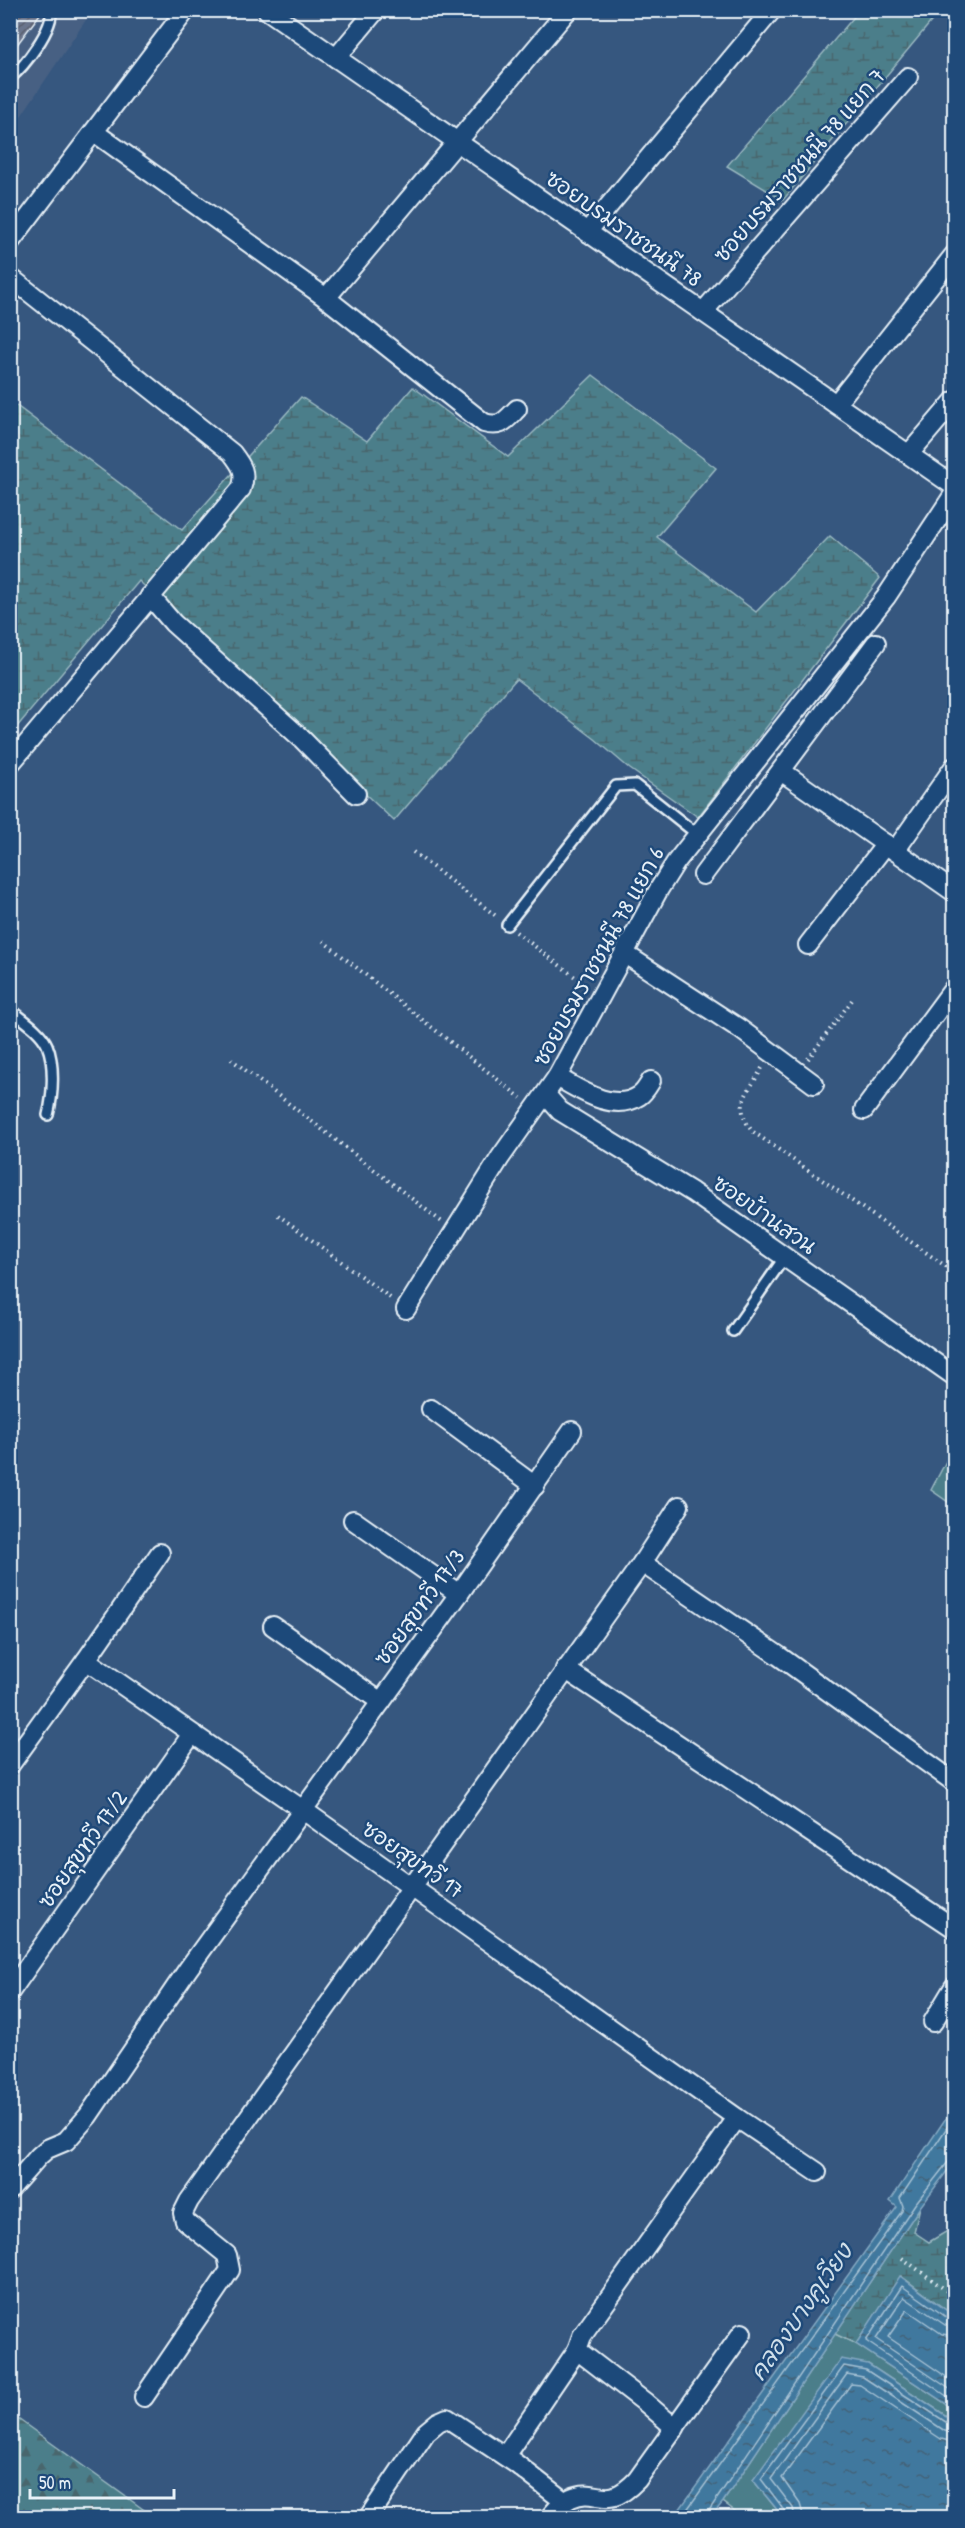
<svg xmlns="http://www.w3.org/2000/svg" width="965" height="2528" viewBox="0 0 965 2528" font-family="'Patrick Hand','Playpen Sans Thai',sans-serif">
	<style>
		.built { fill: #466083 }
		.green { fill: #4b7e8a; stroke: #9ab8c1; stroke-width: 1.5 }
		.forest { fill: url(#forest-firs); stroke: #9ab8c1; stroke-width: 1.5 }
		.wetland { fill: url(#wetland-marsh); stroke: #9ab8c1; stroke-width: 1.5 }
		.water { fill: url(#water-ripples); stroke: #84a8c2; stroke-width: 1.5 }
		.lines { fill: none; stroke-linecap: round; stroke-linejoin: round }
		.shore { stroke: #a5c1d4; stroke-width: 1.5 }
		.building { fill: url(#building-hatch); stroke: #e8f1f8; stroke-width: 1.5 }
		.service-casing { stroke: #e8f1f8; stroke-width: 14 }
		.minor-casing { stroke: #e8f1f8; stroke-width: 22 }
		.path { stroke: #e8f1f8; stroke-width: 4; stroke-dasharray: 1.5 4.5; stroke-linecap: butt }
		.service { stroke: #1f4a7a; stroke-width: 9 }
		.minor { stroke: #1f4a7a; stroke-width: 18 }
		.labels { text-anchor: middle; stroke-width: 5; stroke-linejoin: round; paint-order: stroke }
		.street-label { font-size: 22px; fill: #e8f1f8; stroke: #1f4a7a }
		.water-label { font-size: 24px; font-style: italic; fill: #cfdfea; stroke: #1f4a7a }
	</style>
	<defs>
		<pattern id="forest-firs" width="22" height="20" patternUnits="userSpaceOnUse" patternTransform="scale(1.5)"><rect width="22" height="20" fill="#4b7e8a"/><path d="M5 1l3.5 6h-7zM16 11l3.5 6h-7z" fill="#49666d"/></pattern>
		<pattern id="wetland-marsh" width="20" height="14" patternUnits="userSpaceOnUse" patternTransform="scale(1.5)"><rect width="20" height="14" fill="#4b7e8a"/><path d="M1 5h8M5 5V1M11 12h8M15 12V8" fill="none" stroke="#49666d"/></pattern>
		<pattern id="water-ripples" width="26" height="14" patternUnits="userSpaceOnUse" patternTransform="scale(1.5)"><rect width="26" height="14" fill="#41789e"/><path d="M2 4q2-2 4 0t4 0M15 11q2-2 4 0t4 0" fill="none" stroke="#436278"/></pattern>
		<pattern id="building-hatch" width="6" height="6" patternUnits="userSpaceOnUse" patternTransform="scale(1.5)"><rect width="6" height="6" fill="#6b748c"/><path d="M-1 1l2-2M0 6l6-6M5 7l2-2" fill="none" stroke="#5a606e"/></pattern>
	</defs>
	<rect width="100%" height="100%" fill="#36577f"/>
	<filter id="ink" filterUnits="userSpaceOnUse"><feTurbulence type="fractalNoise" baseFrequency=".0167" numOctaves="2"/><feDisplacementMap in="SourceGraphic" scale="12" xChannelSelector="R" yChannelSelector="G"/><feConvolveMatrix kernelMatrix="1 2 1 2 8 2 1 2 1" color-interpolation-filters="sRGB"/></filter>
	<g filter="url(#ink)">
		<polygon class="built" points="11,11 92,11 11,131"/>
		<g class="green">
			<polygon points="954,1446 954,1468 948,1480 954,1485 954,1506 931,1490"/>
			<polygon points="835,2334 856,2344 954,2409 954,2421 868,2364 753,2480 783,2517 743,2517 723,2502"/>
		</g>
		<polygon class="forest" points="11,2414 154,2517 11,2517"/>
		<g class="wetland">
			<polygon points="859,11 954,11 954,21 940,11 783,200 727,166"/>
			<polygon points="593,375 716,468 657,537 756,612 830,536 880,578 698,817 630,769 595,739 516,679 394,821 139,581 11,734 10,401 182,530 301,397 367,441 413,387 508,457"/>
			<polygon points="920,2207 914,2232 929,2242 954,2227 954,2316 901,2276 856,2344 835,2334"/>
		</g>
		<g class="water">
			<polygon points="954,2106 954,2162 920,2207 723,2502 711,2517 674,2517 897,2207 890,2201"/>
			<polygon points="900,2276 954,2316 954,2409 856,2344"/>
			<polygon points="841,2359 868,2364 954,2421 954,2517 783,2517 753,2480"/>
		</g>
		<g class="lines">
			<g class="shore">
				<polyline points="954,2320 949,2319 902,2286 866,2341 954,2401"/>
				<polyline points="954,2327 945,2325 904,2297 876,2339 954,2392"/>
				<polyline points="954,2336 942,2334 907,2310 888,2337 954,2382"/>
				<polyline points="681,2518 902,2211 903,2206 900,2198 954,2117"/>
				<polyline points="707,2518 708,2512 915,2204 948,2162 954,2159"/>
				<polyline points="787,2518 786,2512 761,2479 844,2366 866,2370 949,2424 954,2426"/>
				<polyline points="795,2518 793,2508 771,2479 847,2374 863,2377 945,2431 954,2433"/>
				<polyline points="804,2518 800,2504 782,2478 851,2384 860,2385 941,2439 954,2442"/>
			</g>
		</g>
		<polygon class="building" points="10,10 43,10 10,54"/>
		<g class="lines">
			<g class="service-casing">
				<g id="service">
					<path d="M10 78C24 67 54 28 51 10"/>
					<polyline points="507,925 616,786 635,785 698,835"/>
					<path d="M10 1009C22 1019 41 1031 47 1045 55 1064 53 1096 48 1115"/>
					<polyline points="733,1331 784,1258"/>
				</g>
			</g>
			<g class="minor-casing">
				<g id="minor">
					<polyline points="267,10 954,486"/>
					<polyline points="336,58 376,10"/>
					<path d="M94 132 326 298 484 423C501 428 505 421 517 409"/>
					<polyline points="587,232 772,10"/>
					<polyline points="10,242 186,10"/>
					<path d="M10 277 232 453C242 466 247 473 241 489L10 764"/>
					<polyline points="326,298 568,10"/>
					<polyline points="703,312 908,77"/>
					<polyline points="836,404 954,255"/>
					<polyline points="909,454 954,401"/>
					<polyline points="150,596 173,623 301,738 356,794"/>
					<polyline points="781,771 954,892"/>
					<polyline points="895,851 954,767"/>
					<polyline points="703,875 876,643"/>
					<polyline points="808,945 886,844"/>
					<polyline points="625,954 740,1029 814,1084"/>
					<path d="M557 1077C580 1090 613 1113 639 1096 644 1093 648 1086 651 1081"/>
					<polyline points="546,1095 560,1111 692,1192 954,1376"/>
					<polyline points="864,1110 954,988"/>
					<polyline points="406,1309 500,1158 557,1077 659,889 676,862 886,597 954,494"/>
					<polyline points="431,1409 535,1486"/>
					<polyline points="353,1520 459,1594"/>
					<polyline points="642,1563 779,1656 954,1782"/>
					<polyline points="273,1626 381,1702"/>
					<polyline points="86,1660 160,1553"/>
					<polyline points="565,1669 954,1928"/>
					<polyline points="10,1765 86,1660 303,1810 737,2118 817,2172"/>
					<polyline points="10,1992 192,1734"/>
					<polyline points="933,2022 954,1987"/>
					<polyline points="10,2189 39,2156 47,2149 66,2141 88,2116 188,1969 459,1594 572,1431"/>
					<polyline points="144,2397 230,2270 227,2255 185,2221 183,2213 189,2201 642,1563 679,1506"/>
					<polyline points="675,2428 646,2403 577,2350 582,2336 737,2118"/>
					<polyline points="505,2456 577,2350"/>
					<polyline points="368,2518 426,2432 438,2422 447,2418 515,2463 565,2502"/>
					<path d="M549 2518C555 2511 562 2502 571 2498 599 2485 604 2514 637 2480L742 2333"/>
				</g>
			</g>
			<g class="path">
				<polyline points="413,852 496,916"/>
				<polyline points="516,932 587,986"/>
				<polyline points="323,941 521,1098"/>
				<polyline points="231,1059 442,1222"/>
				<polyline points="808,1059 852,1000"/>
				<path d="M762 1068C748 1094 732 1104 752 1131L954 1272"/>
				<polyline points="278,1215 393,1300"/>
				<polyline points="902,2258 954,2296"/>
			</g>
			<use href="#service" class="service"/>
			<use href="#minor" class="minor"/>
		</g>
	</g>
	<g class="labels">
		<g class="street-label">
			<text transform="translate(799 165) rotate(-49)" y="8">ซอยบรมราชชนนี 78 แยก 7</text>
			<text transform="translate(624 228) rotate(35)" y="8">ซอยบรมราชชนนี 78</text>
			<text transform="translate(598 956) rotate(-61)" y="8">ซอยบรมราชชนนี 78 แยก 6</text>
			<text transform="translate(765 1214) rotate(35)" y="8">ซอยบ้านสวน</text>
			<text transform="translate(419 1607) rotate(-54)" y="8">ซอยสุขทวี 17/3</text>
			<text transform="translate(82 1849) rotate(-55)" y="8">ซอยสุขทวี 17/2</text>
			<text transform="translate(413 1859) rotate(35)" y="8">ซอยสุขทวี 17</text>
		</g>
		<g class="water-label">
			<text transform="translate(801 2312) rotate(-55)" y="8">คลองบางคูเวียง</text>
		</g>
	</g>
	<rect width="965" height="2528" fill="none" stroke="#1f4a7a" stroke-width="36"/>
	<rect x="18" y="18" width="929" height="2492" fill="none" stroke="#e8f1f8" stroke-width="2" filter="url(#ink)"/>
	<path d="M30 2489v9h144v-9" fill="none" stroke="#e8f1f8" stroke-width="3"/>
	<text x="39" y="2489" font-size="18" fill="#e8f1f8" stroke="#1f4a7a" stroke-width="4.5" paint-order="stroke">50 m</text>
</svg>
